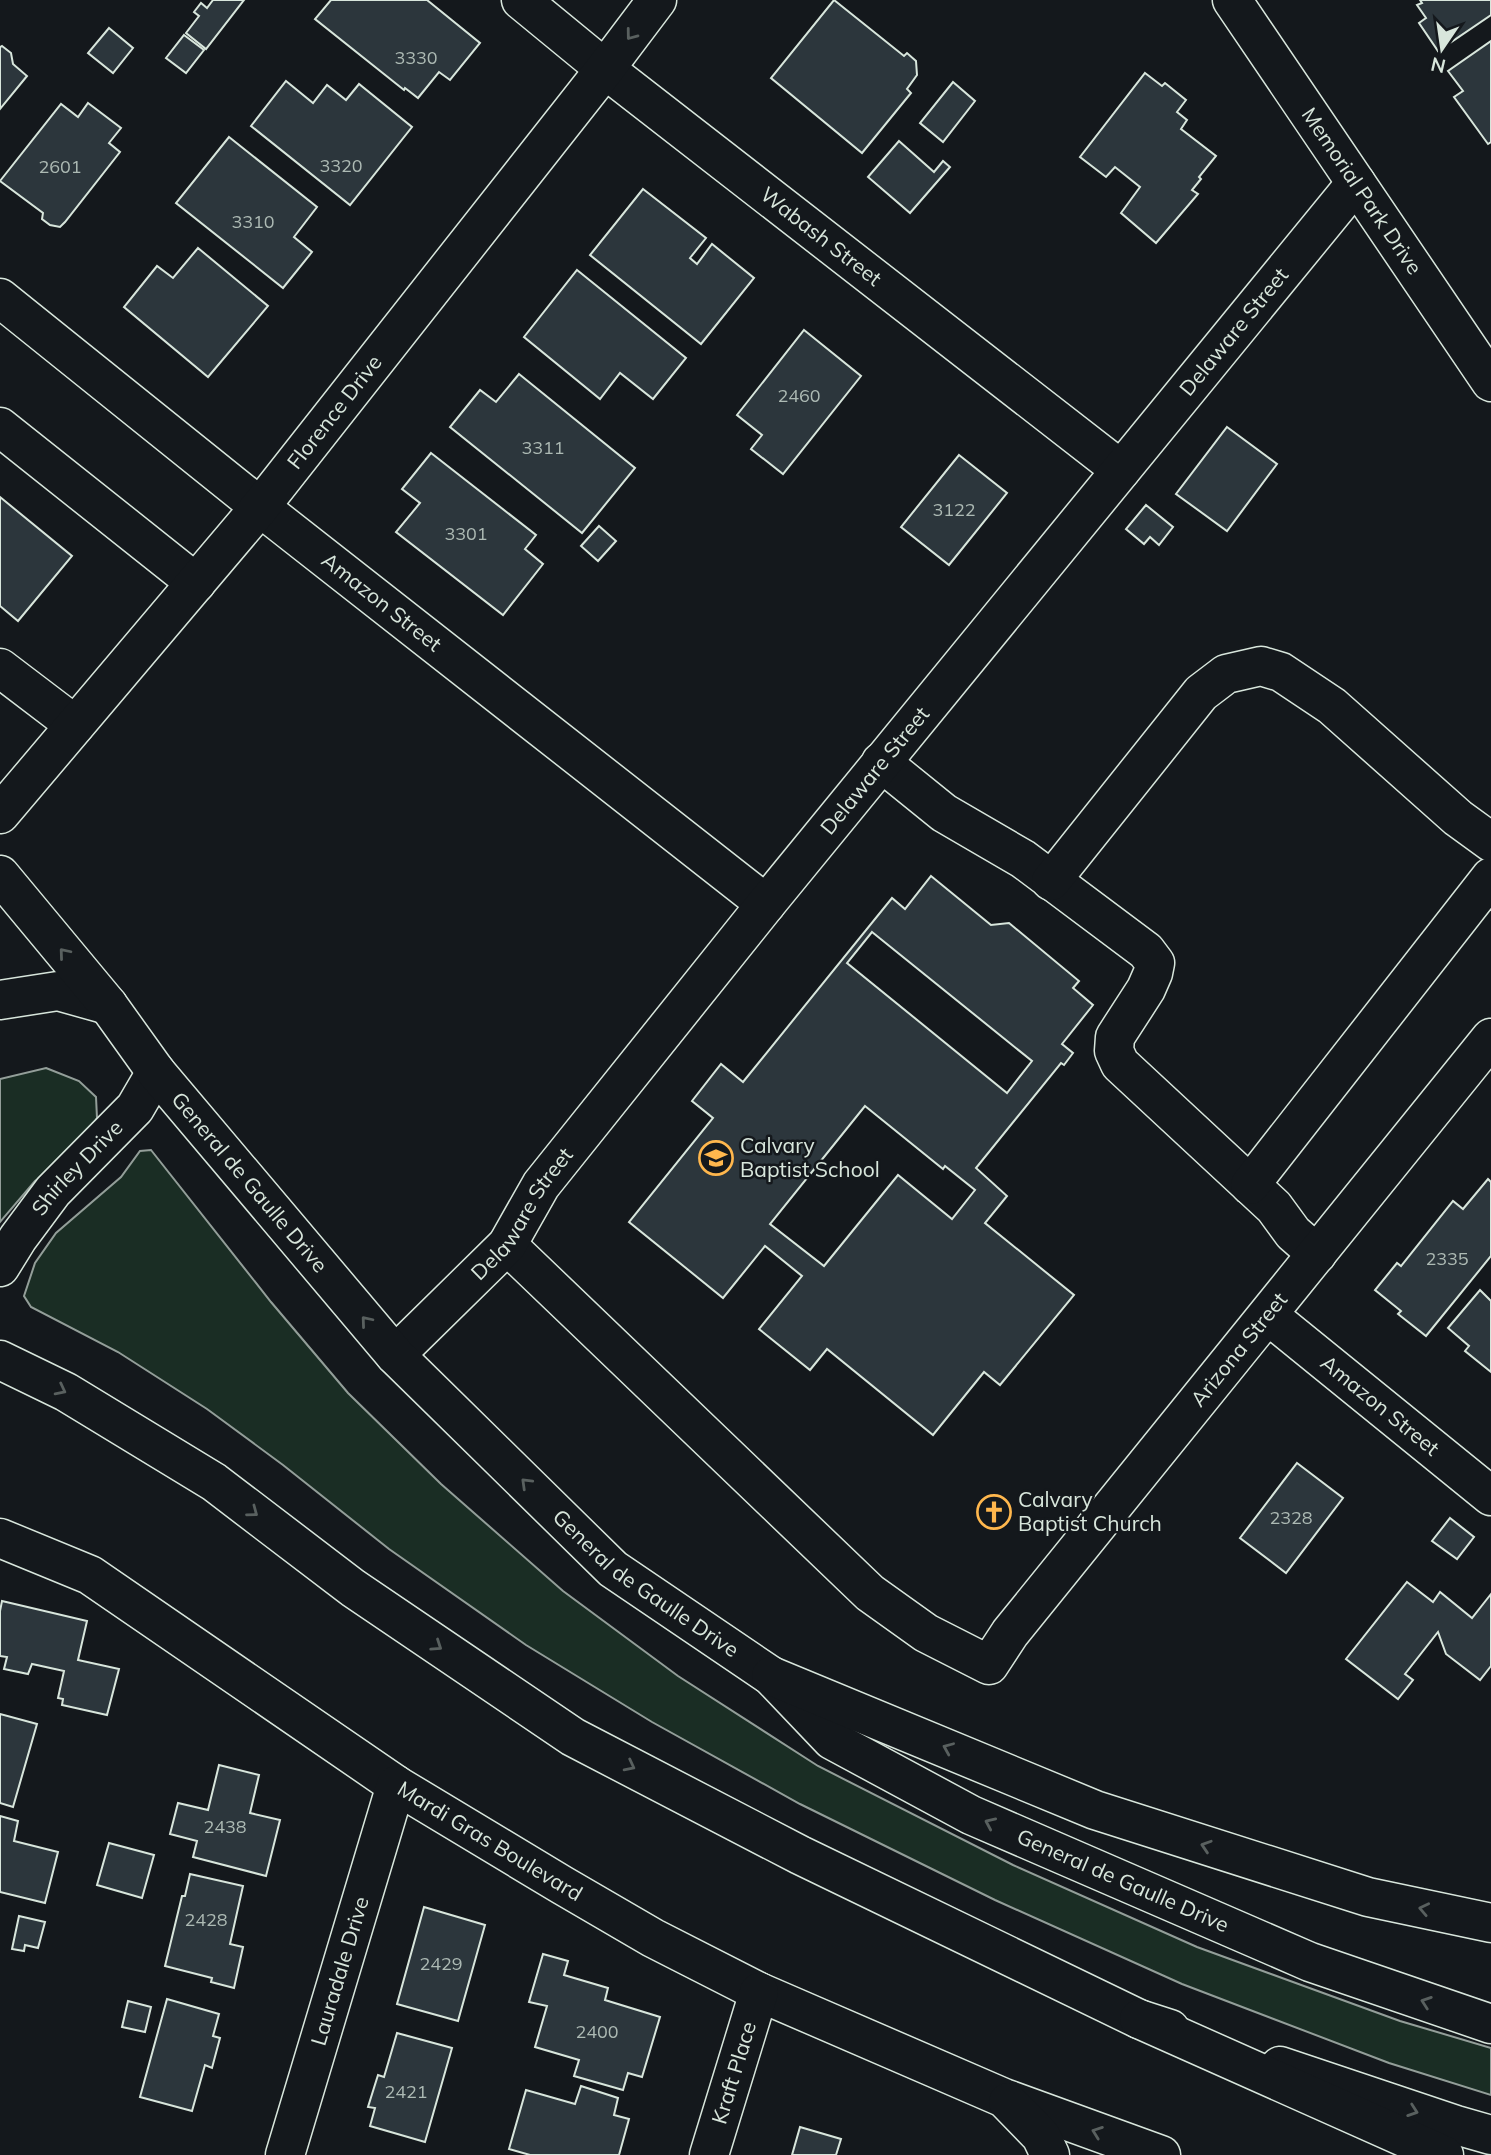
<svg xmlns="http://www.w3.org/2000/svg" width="1491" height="2155" viewBox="0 0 1491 2155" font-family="Mulish,sans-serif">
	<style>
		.green { fill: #1a2d24; stroke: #939e99; stroke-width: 2 }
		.building { fill: #2c363c; stroke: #d8e6dc; stroke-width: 2; fill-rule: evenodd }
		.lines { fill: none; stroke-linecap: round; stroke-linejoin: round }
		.minor-casing { stroke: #d8e6dc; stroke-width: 41 }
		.major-casing { stroke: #d8e6dc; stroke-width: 41 }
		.highway-casing { stroke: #d8e6dc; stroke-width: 41 }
		.minor { stroke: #14181c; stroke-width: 38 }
		.major { stroke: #14181c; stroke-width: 38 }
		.highway { stroke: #14181c; stroke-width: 38 }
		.oneway { stroke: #59605f }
		.labels { text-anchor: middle; stroke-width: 5; stroke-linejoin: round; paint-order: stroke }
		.number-label { font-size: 18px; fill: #adbab4 }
		.street-label { font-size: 21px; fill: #d8e6dc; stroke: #14181c }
		.poi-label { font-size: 21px; fill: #d8e6dc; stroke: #14181c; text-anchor: start }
	</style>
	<rect width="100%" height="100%" fill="#14181c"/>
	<g class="green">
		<polygon points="46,1068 79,1081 96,1097 97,1118 78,1149 35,1181 0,1222 0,1079"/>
		<polygon points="151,1150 271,1302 348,1393 441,1484 563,1591 678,1676 818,1766 1013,1865 1197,1947 1400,2021 1491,2048 1491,2095 1389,2063 1182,1984 995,1900 800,1804 652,1722 526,1645 389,1549 283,1465 207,1409 118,1352 31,1307 24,1296 35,1263 56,1233 121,1177 140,1151"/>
	</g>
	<g class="building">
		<polygon points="213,0 244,0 206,49 186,33 199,16 194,12 201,3 207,8"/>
		<polygon points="331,0 427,0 480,43 450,80 439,72 418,98 405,88 404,90 315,19"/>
		<polygon points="834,0 904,56 907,53 916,61 917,75 907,89 911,93 862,153 771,78"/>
		<polygon points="1420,0 1491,0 1491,15 1438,51 1419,23 1426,18 1417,5 1422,3"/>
		<polygon points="109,28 133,48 113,73 88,53"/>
		<polygon points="184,35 204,50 186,73 166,58"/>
		<polygon points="1491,41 1491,142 1488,144 1454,97 1463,91 1448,71"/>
		<polygon points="2,46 11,53 13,64 27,76 0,109 0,47"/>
		<polygon points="1145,73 1162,86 1165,83 1186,100 1177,112 1187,120 1181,129 1216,156 1199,177 1201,179 1192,190 1198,194 1156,243 1121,213 1140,187 1115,167 1106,177 1080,157"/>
		<polygon points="286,81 313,103 327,85 346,100 359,84 412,127 350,205 251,126"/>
		<polygon points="953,82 975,101 943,142 920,123"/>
		<polygon points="88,103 121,128 109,143 120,152 65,222 60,227 50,225 42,219 43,213 0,181 61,104 78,117"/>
		<polygon points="229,137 317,207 294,237 312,252 283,288 176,203"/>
		<polygon points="899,141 934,172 943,161 950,167 910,213 868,177"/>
		<polygon points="643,189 706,238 690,258 697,264 712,244 754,278 701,344 590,255"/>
		<polygon points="198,248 268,306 208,377 124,307 157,266 173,278"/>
		<polygon points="577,270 686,358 653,399 620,373 600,399 524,337"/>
		<polygon points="804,330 861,376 783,474 751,449 762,435 737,415"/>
		<polygon points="519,374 635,468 582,533 450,427 480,390 496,402"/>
		<polygon points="1227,427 1277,464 1227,531 1176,494"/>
		<polygon points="431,453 536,535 525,549 543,564 503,615 396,532 420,503 402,489"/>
		<polygon points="959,455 1007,493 949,565 901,527"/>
		<polygon points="0,497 72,556 18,621 0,606"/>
		<polygon points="1146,505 1173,527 1159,545 1150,537 1144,544 1126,529"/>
		<polygon points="599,526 616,541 598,561 581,546"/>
		<path d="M931 876 991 925 1009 923 1079 981 1073 988 1093 1005 1062 1044 1073 1053 1064 1065 1061 1063 976 1168 1007 1196 985 1223 1074 1295 1000 1385 984 1372 933 1435 827 1349 810 1370 759 1329 802 1276 765 1246 723 1298 629 1222 713 1118 692 1101 721 1064 743 1082 892 898 905 909ZM872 932 1032 1061 1007 1093 847 963ZM865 1106 943 1169 945 1166 975 1190 952 1219 898 1175 824 1266 770 1224Z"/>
		<polygon points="1488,1179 1491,1182 1491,1256 1426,1336 1398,1314 1401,1311 1375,1290 1397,1263 1401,1266 1453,1201 1463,1209"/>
		<polygon points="1480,1290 1491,1301 1491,1372 1465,1351 1469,1346 1448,1328"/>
		<polygon points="1297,1463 1343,1498 1286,1573 1240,1538"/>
		<polygon points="1450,1518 1474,1537 1457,1559 1432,1541"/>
		<polygon points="1407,1582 1433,1602 1440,1592 1472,1618 1491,1594 1491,1666 1480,1680 1446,1654 1438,1632 1405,1674 1413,1680 1398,1699 1346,1659"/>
		<polygon points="2,1601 87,1621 78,1660 119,1669 107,1715 62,1705 63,1699 58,1698 64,1671 32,1664 28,1674 4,1669 7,1657 0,1656 0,1611"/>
		<polygon points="0,1714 37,1724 13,1807 0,1803"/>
		<polygon points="219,1765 259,1775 250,1813 280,1820 266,1876 193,1857 197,1841 170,1834 178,1803 208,1810"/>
		<polygon points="0,1816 18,1821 14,1841 58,1852 45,1903 0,1892"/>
		<polygon points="109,1843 154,1855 142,1898 97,1885"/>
		<polygon points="190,1874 243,1886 230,1944 243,1947 234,1988 211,1982 212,1978 165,1966 182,1896 185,1896"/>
		<polygon points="424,1907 485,1925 458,2021 397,2004"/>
		<polygon points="19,1916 45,1922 38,1948 25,1945 24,1951 12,1949"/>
		<polygon points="543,1954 568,1961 564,1975 608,1988 605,2000 660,2017 642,2077 628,2073 623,2090 574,2076 579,2060 535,2047 547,2006 529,2002"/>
		<polygon points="167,1999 219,2014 213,2036 220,2038 212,2068 205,2065 192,2111 140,2097"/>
		<polygon points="128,2001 151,2007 145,2032 122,2027"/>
		<polygon points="397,2033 452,2048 425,2142 370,2126 375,2108 368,2107 378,2075 384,2077"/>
		<polygon points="581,2086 618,2098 614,2115 629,2119 619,2155 530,2155 509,2149 526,2090 575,2104"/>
		<polygon points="800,2127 841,2139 836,2155 792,2155"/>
	</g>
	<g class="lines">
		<g class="minor-casing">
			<g id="minor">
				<path id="s1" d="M521 0 605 69 1121 470"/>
				<path id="s2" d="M1232 0 1491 382"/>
				<path id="s3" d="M0 298 260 507 766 904"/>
				<polyline points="0,427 196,583"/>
				<polyline points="0,668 75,725"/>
				<polyline points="881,762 944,813 1023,859 1146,951 1155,963 1153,973 1146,989 1115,1037 1114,1051 1120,1064 1274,1207 1293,1233 1317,1254"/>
				<path id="s4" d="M0 814 260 507 605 69 657 0"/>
				<polyline points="1051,881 1201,693 1226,674 1261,666 1281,672 1332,706 1458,818 1491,842"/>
				<polyline points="0,1000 58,991 108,1005"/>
				<polyline points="1250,1185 1491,877"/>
				<path id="s5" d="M507 1245 870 1593 926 1633 989 1665 1010 1633 1491 1038"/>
				<path id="s6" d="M0 1267 18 1238 53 1191 135 1108 156 1072"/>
				<path id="s7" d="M1268 1315 1491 1496"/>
				<path id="s8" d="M395 1355 507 1245 541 1185 766 904 1356 183"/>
				<path id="s9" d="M0 1538 90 1575 396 1785 562 1885 653 1938 759 1992 1004 2098 1161 2155"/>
				<polyline points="1008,2102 1041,2136 1050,2155"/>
				<path id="s10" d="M285 2155 396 1785"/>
				<path id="s11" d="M709 2155 759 1992"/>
			</g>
		</g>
		<g class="major-casing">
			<g id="major">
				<path id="s12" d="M0 875 108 1005 156 1072 395 1355 613 1569 771 1676 832 1740 971 1815 1310 1962 1491 2024"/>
				<polyline points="0,1360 66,1392 214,1482 353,1588 573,1737 800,1855 1139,2019 1170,2029"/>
				<polyline points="1280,2066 1456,2125 1491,2135"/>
			</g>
		</g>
		<g class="highway-casing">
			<g id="highway">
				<polyline points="771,1676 1095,1810 1368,1897 1491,1923"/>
				<polyline points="1139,2019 1444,2155"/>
			</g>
		</g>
		<use href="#minor" class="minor"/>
		<use href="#major" class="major"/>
		<use href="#highway" class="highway"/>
	</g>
	<defs><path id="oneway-chevron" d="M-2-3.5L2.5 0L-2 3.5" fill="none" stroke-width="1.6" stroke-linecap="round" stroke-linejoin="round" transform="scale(1.75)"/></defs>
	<g class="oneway">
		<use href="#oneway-chevron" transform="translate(631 35) rotate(127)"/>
		<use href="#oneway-chevron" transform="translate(64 953) rotate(-130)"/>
		<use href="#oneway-chevron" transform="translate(366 1321) rotate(-130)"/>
		<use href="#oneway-chevron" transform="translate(61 1390) rotate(27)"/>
		<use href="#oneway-chevron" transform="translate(526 1483) rotate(-136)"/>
		<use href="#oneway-chevron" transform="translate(253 1512) rotate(37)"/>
		<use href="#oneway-chevron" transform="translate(437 1646) rotate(34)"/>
		<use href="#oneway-chevron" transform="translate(948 1748) rotate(-157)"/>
		<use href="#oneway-chevron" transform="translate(630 1766) rotate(27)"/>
		<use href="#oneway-chevron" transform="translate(990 1823) rotate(-156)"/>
		<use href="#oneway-chevron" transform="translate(1206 1846) rotate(-162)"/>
		<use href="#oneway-chevron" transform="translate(1424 1909) rotate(-168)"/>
		<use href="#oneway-chevron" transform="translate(1426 2002) rotate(-161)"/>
		<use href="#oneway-chevron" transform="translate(1413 2111) rotate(19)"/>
		<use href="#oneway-chevron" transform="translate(1097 2132) rotate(-160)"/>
	</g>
	<defs>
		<g id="school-ring" transform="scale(1.75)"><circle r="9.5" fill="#14181c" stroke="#ffb74d" stroke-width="1.5"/><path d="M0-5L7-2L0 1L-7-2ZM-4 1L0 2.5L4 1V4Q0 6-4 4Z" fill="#ffb74d"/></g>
		<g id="church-ring" transform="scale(1.75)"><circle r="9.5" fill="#14181c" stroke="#ffb74d" stroke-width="1.5"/><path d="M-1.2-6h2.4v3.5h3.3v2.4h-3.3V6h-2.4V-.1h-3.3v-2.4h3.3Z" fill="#ffb74d"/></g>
	</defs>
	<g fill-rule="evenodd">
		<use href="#school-ring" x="716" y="1158"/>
		<use href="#church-ring" x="994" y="1512"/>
	</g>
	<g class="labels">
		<g class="number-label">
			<text x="416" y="64">3330</text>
			<text x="341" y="172">3320</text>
			<text x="60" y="173">2601</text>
			<text x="253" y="228">3310</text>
			<text x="799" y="402">2460</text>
			<text x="543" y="454">3311</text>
			<text x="954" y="516">3122</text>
			<text x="466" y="540">3301</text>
			<text x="1447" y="1265">2335</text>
			<text x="1291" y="1524">2328</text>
			<text x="225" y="1833">2438</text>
			<text x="206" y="1926">2428</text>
			<text x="441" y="1970">2429</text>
			<text x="597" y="2038">2400</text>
			<text x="406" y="2098">2421</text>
		</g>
		<g class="street-label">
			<text dy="7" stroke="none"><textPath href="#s2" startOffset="231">Memorial Park Drive</textPath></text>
			<text dy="7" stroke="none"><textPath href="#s1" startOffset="382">Wabash Street</textPath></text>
			<text dy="7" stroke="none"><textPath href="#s8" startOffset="1325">Delaware Street</textPath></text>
			<text dy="7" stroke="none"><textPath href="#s4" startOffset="523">Florence Drive</textPath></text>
			<text dy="7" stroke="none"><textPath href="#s3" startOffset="488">Amazon Street</textPath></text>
			<text dy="7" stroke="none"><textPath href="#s8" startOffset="758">Delaware Street</textPath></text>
			<text dy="7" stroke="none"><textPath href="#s6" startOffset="126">Shirley Drive</textPath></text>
			<text dy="7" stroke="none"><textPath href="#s12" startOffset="396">General de Gaulle Drive</textPath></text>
			<text dy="7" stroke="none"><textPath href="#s8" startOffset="191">Delaware Street</textPath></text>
			<text dy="7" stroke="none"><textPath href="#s5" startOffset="1045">Arizona Street</textPath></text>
			<text dy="7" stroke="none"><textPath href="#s7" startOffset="144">Amazon Street</textPath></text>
			<text dy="7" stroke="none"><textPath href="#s12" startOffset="962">General de Gaulle Drive</textPath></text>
			<text dy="7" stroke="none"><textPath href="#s9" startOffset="578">Mardi Gras Boulevard</textPath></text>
			<text dy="7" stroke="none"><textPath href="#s12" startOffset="1530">General de Gaulle Drive</textPath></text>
			<text dy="7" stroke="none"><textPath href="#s10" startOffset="192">Lauradale Drive</textPath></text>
			<text dy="7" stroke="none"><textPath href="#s11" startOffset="86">Kraft Place</textPath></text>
		</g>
		<g class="poi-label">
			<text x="740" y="1153">Calvary<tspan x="740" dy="24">Baptist School</tspan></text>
			<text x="1018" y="1507">Calvary<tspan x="1018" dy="24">Baptist Church</tspan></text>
		</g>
	</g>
	<g transform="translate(1442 49) rotate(193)" stroke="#14181c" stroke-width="5" paint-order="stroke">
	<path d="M0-5L12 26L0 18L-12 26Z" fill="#d8e6dc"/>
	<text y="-10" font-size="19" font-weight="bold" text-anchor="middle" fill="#d8e6dc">N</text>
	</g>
</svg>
